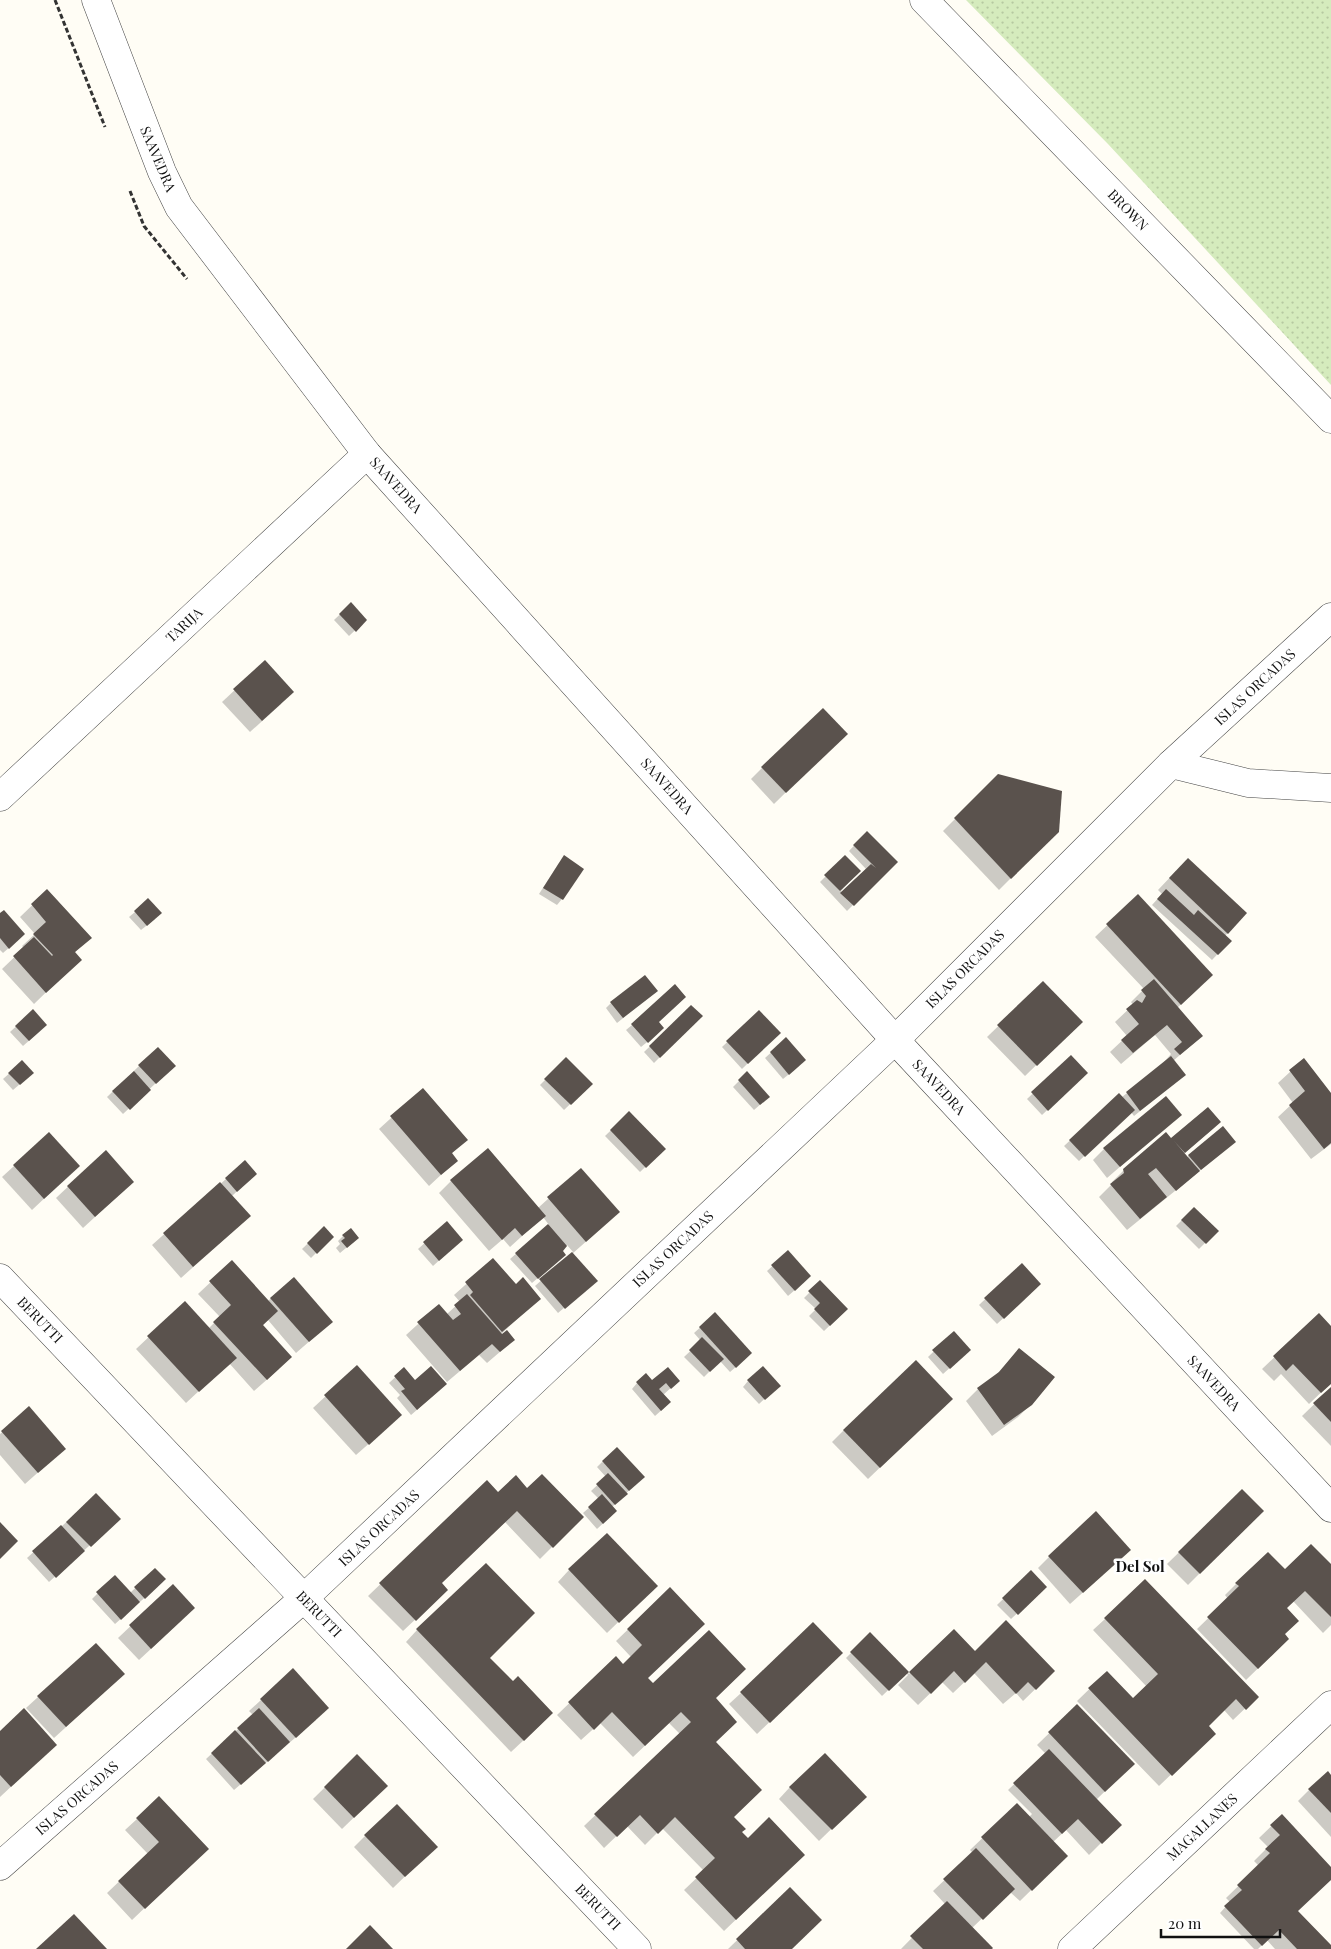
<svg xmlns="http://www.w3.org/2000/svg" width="1331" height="1949" viewBox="0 0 1331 1949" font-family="'Playfair Display',serif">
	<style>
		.grass { fill: url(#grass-dots) }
		.shadow { fill: #0003 }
		.building { fill: #5a524d }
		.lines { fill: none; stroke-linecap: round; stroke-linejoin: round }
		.minor-casing { stroke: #444; stroke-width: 29 }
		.path { stroke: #333; stroke-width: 3; stroke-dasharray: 5 2.5; stroke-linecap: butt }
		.minor { stroke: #fff; stroke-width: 28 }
		.labels { text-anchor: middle; stroke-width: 5; stroke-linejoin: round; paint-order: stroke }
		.street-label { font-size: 14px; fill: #111; stroke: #fff }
		.neighbourhood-label { font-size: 15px; font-weight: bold; fill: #111; stroke: #fff }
	</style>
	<defs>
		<pattern id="grass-dots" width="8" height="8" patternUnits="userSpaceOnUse" patternTransform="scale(1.25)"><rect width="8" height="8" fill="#d5ebbd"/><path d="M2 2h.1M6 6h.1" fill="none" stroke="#b6c8a1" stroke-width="1.8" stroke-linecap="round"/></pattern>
	</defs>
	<rect width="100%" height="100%" fill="#fffdf5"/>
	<polygon class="grass" points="966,0 1331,0 1331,385 1108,144"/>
	<g class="shadow">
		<polygon points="351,604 366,620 349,636 334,620"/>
		<polygon points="265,662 281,704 250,732 222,702"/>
		<polygon points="834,745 774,804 751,779 762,768"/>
		<polygon points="998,776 1058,831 999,890 943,831"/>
		<polygon points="867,832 896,862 847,911 820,882 845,857 859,871 841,891 842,892 866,869 849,851"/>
		<polygon points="564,857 562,899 557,905 539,894 559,863"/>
		<polygon points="1176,871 1246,913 1225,936 1230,941 1212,960 1152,905 1162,894 1158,890"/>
		<polygon points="47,891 90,938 74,953 68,971 34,1004 2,969 24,948 22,946 35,934 20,917"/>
		<polygon points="1138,896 1200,987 1177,1008 1202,1036 1173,1061 1185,1075 1134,1116 1131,1112 1079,1161 1064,1146 1119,1095 1122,1097 1165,1063 1164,1062 1171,1054 1155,1035 1121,1064 1110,1052 1127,1036 1115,1022 1133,1005 1131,1002 1144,989 1095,937"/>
		<polygon points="135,912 155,919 141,930 129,917"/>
		<polygon points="0,915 18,940 3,953 0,950"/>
		<polygon points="1043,983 1081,1022 1025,1076 987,1037"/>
		<polygon points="657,991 617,1023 606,1008 611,1003"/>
		<polygon points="691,1007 701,1016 654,1063 644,1052"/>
		<polygon points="33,1011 40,1031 23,1046 10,1032"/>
		<polygon points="759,1012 779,1033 742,1069 722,1047"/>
		<polygon points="657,1022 657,1034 641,1047 626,1030 632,1025"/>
		<polygon points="786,1039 799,1066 783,1079 765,1058"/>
		<polygon points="1071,1057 1086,1073 1042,1115 1027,1099"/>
		<polygon points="566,1059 591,1084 564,1110 540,1085"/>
		<polygon points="1303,1060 1331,1095 1331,1144 1311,1159 1278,1117 1293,1103 1278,1083"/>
		<polygon points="22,1062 27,1078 13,1090 3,1079"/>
		<polygon points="139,1066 174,1066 123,1114 107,1097"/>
		<polygon points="747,1073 762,1103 754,1110 733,1087"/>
		<polygon points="423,1089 466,1140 451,1154 456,1161 429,1186 379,1129"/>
		<polygon points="629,1113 664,1149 640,1172 605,1136"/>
		<polygon points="1180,1115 1107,1178 1093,1160 1104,1149"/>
		<polygon points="1214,1128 1183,1154 1187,1158 1189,1155 1229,1147 1127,1230 1099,1197 1112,1184 1112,1182 1124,1170 1171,1140"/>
		<polygon points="49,1134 67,1177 32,1210 2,1177"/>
		<polygon points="105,1152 121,1193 83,1228 56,1198"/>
		<polygon points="245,1162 250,1179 232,1196 250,1216 181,1278 152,1245"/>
		<polygon points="581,1169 607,1223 572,1254 590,1286 558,1313 535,1286 573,1252 567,1245 561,1251 559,1260 532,1283 510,1259 549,1225 543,1217 510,1247 503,1239 489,1251 439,1193 451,1181 538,1208"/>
		<polygon points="1194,1208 1217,1231 1199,1249 1176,1226"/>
		<polygon points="447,1223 456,1245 433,1266 418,1249"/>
		<polygon points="324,1228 332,1237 311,1258 302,1249"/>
		<polygon points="343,1236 352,1243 340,1253 336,1248 340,1244 338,1241"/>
		<polygon points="788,1252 804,1282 788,1296 767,1271"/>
		<polygon points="493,1260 515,1286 540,1298 501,1334 513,1340 501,1351 487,1363 479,1355 447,1382 406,1335 439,1305 447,1314 460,1302 454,1295"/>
		<polygon points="232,1262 268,1301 293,1278 319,1333 296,1353 268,1320 262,1326 279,1369 254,1391 229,1363 186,1403 136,1349 185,1303 208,1329 220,1317 198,1294"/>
		<polygon points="1022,1264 1040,1284 997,1324 979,1305"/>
		<polygon points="820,1282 847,1309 824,1331 809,1316 816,1309 804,1298"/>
		<polygon points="715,1314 745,1359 730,1372 720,1361 704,1377 684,1357 701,1341 694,1333"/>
		<polygon points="1319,1315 1331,1328 1331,1383 1309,1404 1281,1374 1274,1381 1262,1369"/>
		<polygon points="954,1332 964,1355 943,1374 928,1357"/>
		<polygon points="1019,1350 1031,1404 1018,1417 992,1436 966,1401 978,1389 994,1377"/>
		<polygon points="357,1367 389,1426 356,1455 313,1408"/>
		<polygon points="404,1369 415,1381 440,1390 411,1415 397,1398 400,1395 389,1383"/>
		<polygon points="668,1369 673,1386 663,1395 664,1408 655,1416 632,1389 637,1383 652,1382"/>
		<polygon points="748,1381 773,1391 759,1404 743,1387"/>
		<polygon points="1331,1388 1331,1446 1302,1416"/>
		<polygon points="29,1408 52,1460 25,1484 0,1455 0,1434"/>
		<polygon points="940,1410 868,1479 832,1442 844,1430"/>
		<polygon points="602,1462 643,1477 612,1507 610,1517 597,1529 583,1513 599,1499 591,1491 606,1477 597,1467"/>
		<polygon points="487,1482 498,1494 527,1489 582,1517 540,1559 505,1522 440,1584 435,1601 403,1631 368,1596"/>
		<polygon points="1242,1491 1262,1511 1188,1585 1167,1564"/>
		<polygon points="96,1495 119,1519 49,1582 27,1558"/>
		<polygon points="1049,1557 1118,1561 1070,1604 1038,1568"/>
		<polygon points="1331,1566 1331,1625 1323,1633 1293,1601 1286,1608 1283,1635 1276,1651 1246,1680 1197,1629 1228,1599 1225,1595 1236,1584 1285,1571"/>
		<polygon points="155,1569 159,1585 115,1624 92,1599 115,1576 130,1593"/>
		<polygon points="569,1570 644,1597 607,1633 558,1582"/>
		<polygon points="1031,1572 1045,1587 1011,1619 997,1605"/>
		<polygon points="173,1586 182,1620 139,1660 118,1638"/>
		<polygon points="670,1589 647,1678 653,1685 714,1699 715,1742 733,1817 770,1887 724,1931 684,1890 704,1871 662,1828 645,1845 627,1826 604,1848 584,1826 680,1734 669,1723 633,1757 600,1723 581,1740 557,1715 616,1658 623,1665 631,1657 616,1641"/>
		<polygon points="1105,1619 1257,1697 1233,1720 1224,1710 1207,1726 1202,1745 1159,1786 1077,1701 1107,1672 1133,1700 1147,1687 1093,1630"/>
		<polygon points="417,1630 488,1657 540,1725 511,1752 406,1642"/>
		<polygon points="954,1631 974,1653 1054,1671 1023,1701 1016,1693 1003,1704 974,1673 953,1693 942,1682 918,1705 898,1685 908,1675 906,1673 882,1696 846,1658 870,1634 909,1674"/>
		<polygon points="830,1664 757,1734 729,1704 741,1693"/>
		<polygon points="112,1685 54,1738 26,1708 38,1697"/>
		<polygon points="261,1700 316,1720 234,1790 206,1759 253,1715 249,1711"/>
		<polygon points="1077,1706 1133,1764 1096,1800 1120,1824 1089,1855 1066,1830 1053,1842 1066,1856 1020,1901 1010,1892 972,1928 990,1949 901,1949 945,1904 933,1891 973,1853 970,1850 1017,1805 1029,1817 1032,1814 1008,1790 1046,1754 1037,1745"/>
		<polygon points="0,1733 44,1756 0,1797"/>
		<polygon points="357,1756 374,1798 342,1829 313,1799"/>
		<polygon points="1331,1777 1331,1837 1298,1801 1309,1790"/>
		<polygon points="790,1787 853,1808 819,1841 779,1799"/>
		<polygon points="1282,1816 1331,1868 1331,1878 1297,1911 1331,1947 1331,1949 1275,1949 1267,1940 1258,1949 1254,1949 1220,1913 1230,1902 1226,1898 1259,1866 1254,1861 1268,1847 1259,1838"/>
		<polygon points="137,1819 195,1860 132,1920 107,1893 148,1854 125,1830"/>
		<polygon points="365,1836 424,1858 393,1888 354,1847"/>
		<polygon points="790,1889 790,1949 728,1949"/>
	</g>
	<g class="building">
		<polygon points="351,602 367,620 356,632 339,614"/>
		<polygon points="265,660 294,692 262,721 233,689"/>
		<polygon points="823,708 848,734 786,793 761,767"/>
		<polygon points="998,774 1062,791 1059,832 1011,879 954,818"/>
		<polygon points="867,831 898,862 854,906 840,893 871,864 876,868 853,845"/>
		<polygon points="564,855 584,869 563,900 543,888"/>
		<polygon points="845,855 861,871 840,891 824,875"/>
		<polygon points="1188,858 1247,913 1228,934 1169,878"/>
		<polygon points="47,889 92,938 75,952 82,960 46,993 13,956 34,937 52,956 53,955 33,934 46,922 31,904"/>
		<polygon points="1166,889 1194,915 1198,910 1232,941 1218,955 1157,899"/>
		<polygon points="1138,894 1213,975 1181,1005 1106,924"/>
		<polygon points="148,898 162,913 147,926 134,911"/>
		<polygon points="4,910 25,934 9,949 0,938 0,913"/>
		<polygon points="645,975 658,991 623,1018 610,1002"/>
		<polygon points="1154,979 1203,1036 1180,1055 1174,1049 1182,1042 1167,1025 1133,1053 1121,1040 1139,1024 1126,1009 1137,1000 1142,1003 1146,996 1141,990"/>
		<polygon points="1043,981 1083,1022 1037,1066 997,1025"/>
		<polygon points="675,984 686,997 659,1022 664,1028 648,1043 631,1024"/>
		<polygon points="691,1005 703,1016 660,1058 649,1046"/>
		<polygon points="33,1009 47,1025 29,1041 15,1026"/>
		<polygon points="759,1010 781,1033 748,1064 726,1041"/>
		<polygon points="786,1037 806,1060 789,1075 770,1052"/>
		<polygon points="158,1047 176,1066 156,1084 138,1065"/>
		<polygon points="1071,1055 1088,1073 1048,1111 1031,1092"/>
		<polygon points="1171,1056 1186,1075 1140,1111 1126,1092"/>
		<polygon points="566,1057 593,1084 571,1105 544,1079"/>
		<polygon points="1304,1058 1331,1093 1331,1143 1324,1149 1289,1105 1305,1091 1289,1070"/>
		<polygon points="22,1060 34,1073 20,1085 8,1073"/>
		<polygon points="134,1071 151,1090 130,1110 112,1091"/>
		<polygon points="747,1071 770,1097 760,1105 738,1080"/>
		<polygon points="423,1088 468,1140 452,1153 458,1161 441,1175 390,1116"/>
		<polygon points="1119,1093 1135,1110 1085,1157 1069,1140"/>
		<polygon points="1166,1096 1182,1115 1120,1167 1103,1148"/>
		<polygon points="1208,1107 1221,1122 1185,1153 1174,1141 1200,1171 1176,1191 1156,1168 1148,1174 1167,1197 1140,1219 1110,1184 1124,1173 1123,1169 1166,1132 1171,1138"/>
		<polygon points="629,1111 666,1149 646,1168 610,1130"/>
		<polygon points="1223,1126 1236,1142 1201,1170 1188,1155"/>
		<polygon points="49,1132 80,1166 44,1199 13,1165"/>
		<polygon points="488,1148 546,1216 522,1236 515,1228 502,1240 450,1180"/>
		<polygon points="106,1150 134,1182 95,1217 67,1186"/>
		<polygon points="245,1160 257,1174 237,1192 225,1178"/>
		<polygon points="581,1168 620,1212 586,1242 547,1197"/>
		<polygon points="220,1182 251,1216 193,1267 163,1233"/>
		<polygon points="1194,1207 1219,1231 1206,1244 1181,1220"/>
		<polygon points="447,1221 463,1240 439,1261 423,1242"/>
		<polygon points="548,1224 567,1246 563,1251 566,1255 538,1279 515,1253"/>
		<polygon points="324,1226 334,1237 317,1254 307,1243"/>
		<polygon points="351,1228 359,1238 347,1248 341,1241 345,1238 342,1235"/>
		<polygon points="788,1250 811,1276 795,1291 771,1265"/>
		<polygon points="572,1252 598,1281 565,1309 539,1279"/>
		<polygon points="493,1258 516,1284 523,1277 541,1299 502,1332 470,1295 473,1292 465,1282"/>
		<polygon points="232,1260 278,1311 263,1325 292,1357 267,1380 213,1322 231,1305 209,1281"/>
		<polygon points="1022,1263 1041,1284 1004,1319 984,1298"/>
		<polygon points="294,1277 333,1322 309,1342 270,1298"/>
		<polygon points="820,1280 848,1309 830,1326 814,1309 820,1303 808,1291"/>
		<polygon points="467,1294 502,1334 507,1330 515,1340 500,1352 492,1344 460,1371 417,1322 439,1304 453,1320 461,1314 454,1305"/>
		<polygon points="185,1301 237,1358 199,1392 147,1336"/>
		<polygon points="715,1312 752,1353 736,1368 699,1327"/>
		<polygon points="1319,1313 1331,1326 1331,1384 1321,1393 1293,1364 1286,1371 1273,1356"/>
		<polygon points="954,1331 971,1350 950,1369 932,1350"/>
		<polygon points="702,1337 724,1359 710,1372 689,1350"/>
		<polygon points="1019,1348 1055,1377 1032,1405 1004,1425 977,1388 999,1372"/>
		<polygon points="916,1360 953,1399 880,1468 843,1430"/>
		<polygon points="357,1365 402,1415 369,1445 324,1395"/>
		<polygon points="431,1366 447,1384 417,1410 401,1391 405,1389 394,1376 404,1367 415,1380"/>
		<polygon points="763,1366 781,1386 765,1400 747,1380"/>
		<polygon points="668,1367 680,1381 671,1389 666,1383 659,1389 671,1402 661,1411 636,1382 646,1373 652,1380"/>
		<polygon points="1331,1387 1331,1422 1313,1403"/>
		<polygon points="29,1406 66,1449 38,1473 1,1431"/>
		<polygon points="617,1447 645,1477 629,1491 602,1461"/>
		<polygon points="608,1473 628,1494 615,1505 596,1484"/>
		<polygon points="542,1474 584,1517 553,1548 517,1511 442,1583 448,1590 416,1621 379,1583 487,1480 498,1492 516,1475 527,1488"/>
		<polygon points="1242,1489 1264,1511 1200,1574 1178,1552"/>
		<polygon points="96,1493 121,1519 91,1547 66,1522"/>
		<polygon points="602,1494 617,1511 603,1524 588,1507"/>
		<polygon points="1096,1511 1131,1550 1083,1593 1048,1556"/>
		<polygon points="0,1522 18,1541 0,1559"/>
		<polygon points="61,1525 85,1551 56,1578 32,1551"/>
		<polygon points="607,1533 658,1586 619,1623 568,1569"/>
		<polygon points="1311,1544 1331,1564 1331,1617 1305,1591 1287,1608 1299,1621 1285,1634 1289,1639 1258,1669 1207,1617 1239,1586 1235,1583 1268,1552 1285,1569"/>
		<polygon points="486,1563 535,1613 490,1658 513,1681 518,1676 553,1713 524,1741 416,1629"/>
		<polygon points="155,1568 166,1579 145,1599 134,1587"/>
		<polygon points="1031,1570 1047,1587 1018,1615 1002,1598"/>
		<polygon points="115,1575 140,1602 121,1620 96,1592"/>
		<polygon points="1145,1579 1259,1697 1246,1710 1236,1699 1209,1726 1216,1734 1172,1776 1088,1688 1107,1671 1133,1698 1158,1674 1104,1618"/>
		<polygon points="173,1584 195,1608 151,1649 129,1625"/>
		<polygon points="670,1587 705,1624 648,1678 653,1683 709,1630 746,1669 716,1698 737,1722 716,1742 762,1790 734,1817 746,1829 742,1832 748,1838 769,1817 805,1855 736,1920 695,1877 715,1858 675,1817 658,1834 640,1815 617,1837 594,1814 691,1722 681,1712 645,1746 612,1712 594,1730 568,1702 616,1656 623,1664 642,1645 627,1629"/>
		<polygon points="1006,1620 1055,1671 1036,1690 1028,1682 1016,1694 986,1662 965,1683 954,1671 931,1694 909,1672 954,1629 975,1651"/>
		<polygon points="813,1622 843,1653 770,1723 740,1692"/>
		<polygon points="870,1632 909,1672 889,1691 850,1652"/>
		<polygon points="96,1643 125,1674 66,1727 37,1696"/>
		<polygon points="293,1668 329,1708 296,1738 260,1699"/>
		<polygon points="1077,1704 1135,1764 1105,1792 1048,1732"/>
		<polygon points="24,1708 57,1745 11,1787 0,1775 0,1731"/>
		<polygon points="259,1708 290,1742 268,1762 237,1728"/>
		<polygon points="235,1730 266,1763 241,1785 211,1753"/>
		<polygon points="1049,1749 1122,1825 1102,1844 1078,1819 1062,1834 1013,1783"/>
		<polygon points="825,1753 867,1797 832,1830 789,1787"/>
		<polygon points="357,1754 388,1786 354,1818 324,1787"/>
		<polygon points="1328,1771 1331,1775 1331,1813 1308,1789"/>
		<polygon points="159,1796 209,1849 145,1909 118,1881 159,1842 136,1818"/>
		<polygon points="1017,1803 1068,1856 1032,1891 981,1837"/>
		<polygon points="397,1804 438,1847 405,1877 364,1835"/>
		<polygon points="1282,1814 1331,1867 1331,1880 1298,1911 1331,1945 1331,1949 1297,1949 1279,1930 1262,1946 1224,1906 1242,1890 1237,1885 1270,1853 1265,1849 1280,1835 1270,1825"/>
		<polygon points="976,1848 1015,1889 983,1920 943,1879"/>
		<polygon points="790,1887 822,1920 792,1949 745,1949 736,1939"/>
		<polygon points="947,1901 993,1948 992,1949 923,1949 910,1936"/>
		<polygon points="74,1914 107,1949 36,1949"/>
		<polygon points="370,1925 393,1949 346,1949"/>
	</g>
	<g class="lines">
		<g class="minor-casing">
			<g id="minor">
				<polyline points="96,0 162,172 179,207 367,454 895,1040 1331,1508"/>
				<polyline points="924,0 1331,419"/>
				<polyline points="1171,764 1248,783 1331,788"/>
				<polyline points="0,797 367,454"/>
				<polyline points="0,1278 637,1949"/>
				<polyline points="0,1866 304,1598 895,1040 1171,764 1331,617"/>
				<polyline points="1072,1949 1331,1705"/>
			</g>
		</g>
		<g class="path">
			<polyline points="55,0 105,127"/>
			<polyline points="130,191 144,226 187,279"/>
		</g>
		<use href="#minor" class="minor"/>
	</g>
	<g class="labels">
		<g class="street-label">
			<text transform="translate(158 159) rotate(67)" y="5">SAAVEDRA</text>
			<text transform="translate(1128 210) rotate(46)" y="5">BROWN</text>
			<text transform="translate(396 485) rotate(48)" y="5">SAAVEDRA</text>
			<text transform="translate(184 625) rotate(-43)" y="5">TARIJA</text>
			<text transform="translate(1255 687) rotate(-43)" y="5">ISLAS ORCADAS</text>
			<text transform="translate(667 786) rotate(48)" y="5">SAAVEDRA</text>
			<text transform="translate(965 969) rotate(-45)" y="5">ISLAS ORCADAS</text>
			<text transform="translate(939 1087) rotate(47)" y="5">SAAVEDRA</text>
			<text transform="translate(673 1249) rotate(-43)" y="5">ISLAS ORCADAS</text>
			<text transform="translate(40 1320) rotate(46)" y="5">BERUTTI</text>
			<text transform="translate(1214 1383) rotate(47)" y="5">SAAVEDRA</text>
			<text transform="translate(379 1528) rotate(-43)" y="5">ISLAS ORCADAS</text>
			<text transform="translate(319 1614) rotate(46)" y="5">BERUTTI</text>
			<text transform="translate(77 1798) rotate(-41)" y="5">ISLAS ORCADAS</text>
			<text transform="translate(1202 1827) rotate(-43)" y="5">MAGALLANES</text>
			<text transform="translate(598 1907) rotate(46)" y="5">BERUTTI</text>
		</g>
		<g class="neighbourhood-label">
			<text x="1140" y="1572">Del Sol</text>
		</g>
	</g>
	<path d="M1161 1929v8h119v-8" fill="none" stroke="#111111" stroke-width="2.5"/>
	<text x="1168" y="1929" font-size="15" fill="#111111" stroke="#ffffff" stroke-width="4" paint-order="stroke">20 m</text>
</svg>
